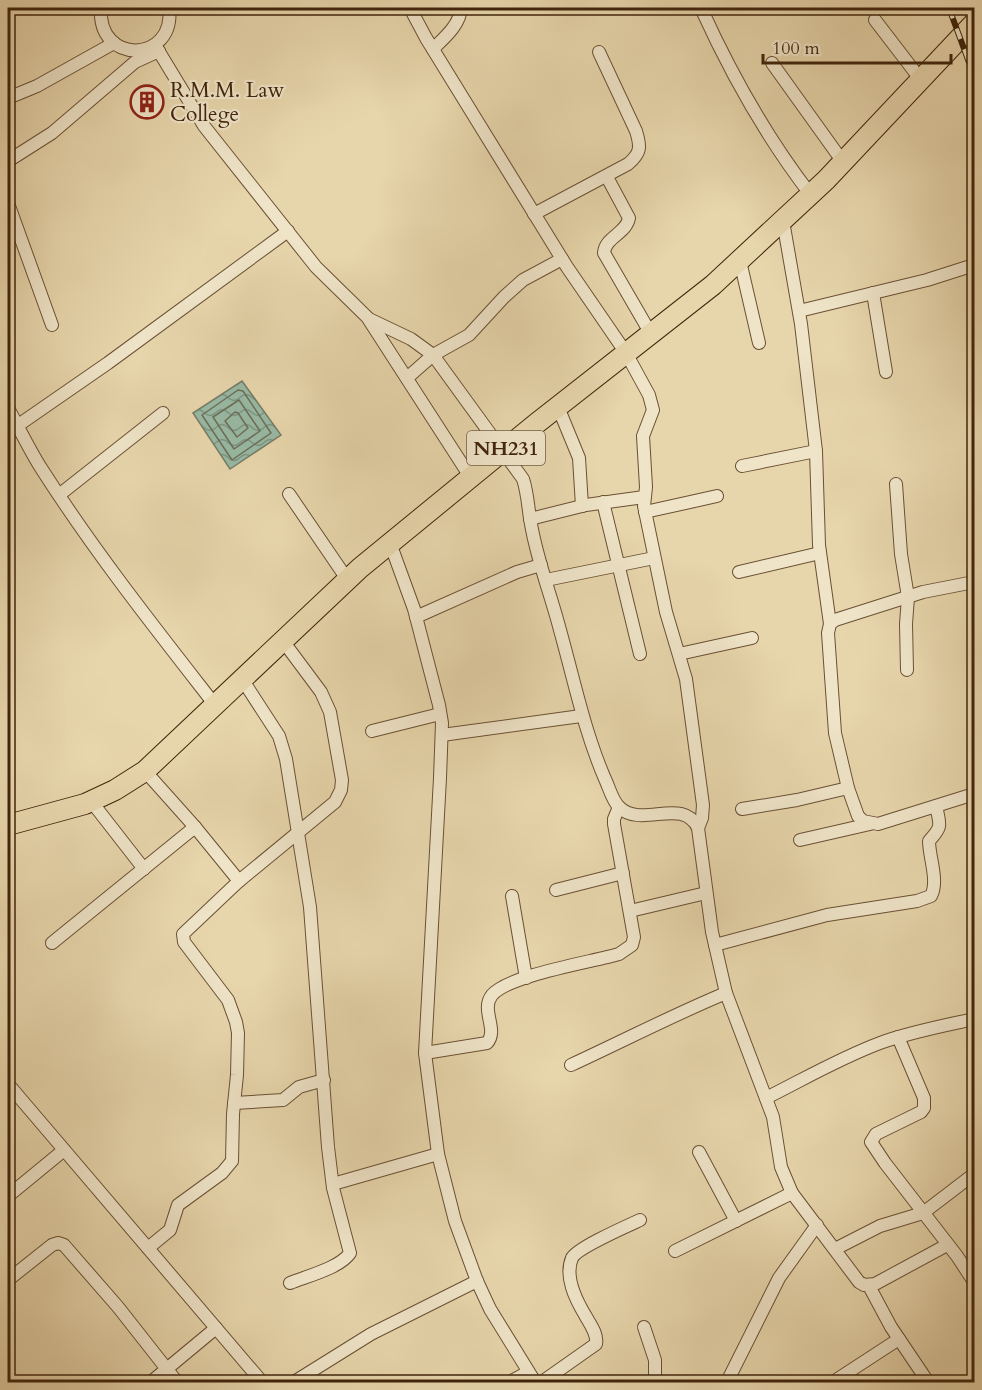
<svg xmlns="http://www.w3.org/2000/svg" width="982" height="1390" viewBox="0 0 982 1390" font-family="Cardo,serif">
	<style>
		.water { fill: url(#water-waves); stroke: #757d67; stroke-width: 1.5 }
		.lines { fill: none; stroke-linecap: round; stroke-linejoin: round }
		.shore { stroke: #6c6e58; stroke-width: 1.5 }
		.minor-casing { stroke: #6a5034; stroke-width: 14 }
		.trunk-casing { stroke: #40240c; stroke-width: 22 }
		.minor { stroke: #efe4c8; stroke-width: 12 }
		.trunk { stroke: #e7d5ab; stroke-width: 20 }
		.rail-casing { stroke: #40240c; stroke-width: 6 }
		.rail { stroke: #efe4c8; stroke-width: 4; stroke-dasharray: 11; stroke-linecap: butt }
		.labels { text-anchor: middle; stroke-width: 4.5; stroke-linejoin: round; paint-order: stroke }
		.shield { fill: #efe4c8; stroke: #745e44; stroke-width: 1.5 }
		.shield-label { font-size: 20px; font-weight: bold; fill: #40240c }
		.poi-label { font-size: 21px; fill: #40240c; stroke: #efe4c8; text-anchor: start }
	</style>
	<defs>
		<pattern id="water-waves" width="16" height="10" patternUnits="userSpaceOnUse" patternTransform="scale(1.5)"><rect width="16" height="10" fill="#98b9a4"/><path d="M0 5q4-4 8 0t8 0" fill="none" stroke="#7d9684"/></pattern>
	</defs>
	<rect width="100%" height="100%" fill="#e7d5ab"/>
	<filter id="stains"><feTurbulence type="fractalNoise" baseFrequency=".00333" numOctaves="4"/><feColorMatrix values="0 0 0 0 .2 0 0 0 0 .09 0 0 0 0 .02 0 0 0 .5 -.17"/></filter>
	<radialGradient id="worn" r=".72"><stop offset=".6" stop-color="#630" stop-opacity="0"/><stop offset="1" stop-color="#630" stop-opacity=".3"/></radialGradient>
	<polygon class="water" points="242,381 281,435 230,469 193,413"/>
	<g class="lines">
		<g class="shore">
			<polygon points="238,390 243,391 271,433 232,460 202,415"/>
			<polygon points="239,400 260,431 234,449 213,417"/>
			<polygon points="235,412 238,413 248,428 237,437 225,421"/>
		</g>
		<g class="minor-casing">
			<g id="minor">
				<path d="M101 8C97 66 176 63 169 8"/>
				<polyline points="410,8 426,38 567,267 626,353 649,395 653,410 643,436 646,487 644,506 666,612 686,679 703,805 702,818 698,828"/>
				<path d="M701 8C731 74 766 137 811 195"/>
				<polyline points="875,20 921,80"/>
				<path d="M155 45 204 126 316 267 369 319 411 339 433 355 523 479C528 494 528 509 531 524 537 560 551 595 560 630 574 680 584 730 605 779 609 787 612 800 619 807 641 829 683 796 698 828L712 932 726 993 773 1117 781 1167 792 1193 859 1282 864 1285 875 1284 947 1245"/>
				<path d="M433 49C444 38 460 25 461 8"/>
				<polyline points="772,63 843,162"/>
				<polyline points="8,98 37,86 114,43"/>
				<polyline points="8,161 52,133 135,62 159,51"/>
				<path d="M607 177 629 218C626 234 605 237 604 253L651 334"/>
				<polyline points="8,203 52,325"/>
				<path d="M534 214 628 164C641 153 641 147 636 131L599 52"/>
				<polyline points="783,221 801,324 816,451 819,545 830,624"/>
				<polyline points="740,261 759,343"/>
				<polyline points="873,293 886,372"/>
				<polyline points="799,311 927,280 974,265"/>
				<polyline points="369,320 471,478"/>
				<polyline points="407,378 433,355 469,335 504,297 523,280 562,259"/>
				<polyline points="558,407 579,458 582,506"/>
				<path d="M8 408C19 428 29 449 41 468 94 551 155 628 215 705"/>
				<polyline points="17,426 108,363 288,231"/>
				<polyline points="742,466 816,451"/>
				<polyline points="896,484 901,554 908,597 906,624 907,670"/>
				<polyline points="289,494 347,579"/>
				<polyline points="59,495 163,413"/>
				<polyline points="603,502 640,654"/>
				<polyline points="645,512 717,496"/>
				<polyline points="530,519 586,505 644,497"/>
				<polyline points="390,543 414,609 439,705 442,723 440,778 425,1053 438,1154 455,1221 477,1281 490,1309 535,1382"/>
				<polyline points="739,572 820,553"/>
				<polyline points="546,580 654,558"/>
				<polyline points="974,582 923,592 835,620 830,624 828,633 835,733 848,788 858,816 863,821 878,824 974,794"/>
				<polyline points="416,617 517,572 541,565"/>
				<polyline points="679,654 752,638"/>
				<path d="M242 679 279 736 286 759 310 907 328 1147 333 1188 350 1253C340 1268 307 1276 290 1283"/>
				<polyline points="372,731 440,714"/>
				<polyline points="442,735 581,716"/>
				<polyline points="145,771 195,827 239,881"/>
				<polyline points="91,801 144,869"/>
				<polyline points="742,809 797,800 848,788"/>
				<polyline points="800,840 870,824"/>
				<polyline points="556,890 623,873"/>
				<polyline points="512,896 526,978"/>
				<polyline points="630,911 706,893"/>
				<polyline points="52,943 195,827"/>
				<path d="M715 945 827 915 917 901 931 896C939 881 929 857 929 841 943 826 940 825 936 806"/>
				<polyline points="898,1037 924,1098 924,1108 921,1112 876,1134 871,1142 885,1163 957,1256 974,1282"/>
				<path d="M425 1053 487 1043C499 1030 480 1010 492 995 509 975 592 962 619 954L632 945 634 937 614 824V819L619 807"/>
				<path d="M571 1065C623 1041 673 1015 726 993"/>
				<polyline points="8,1084 262,1382"/>
				<path d="M766 1098C804 1079 840 1058 880 1043 910 1032 943 1026 974 1019"/>
				<polyline points="234,1103 283,1100 299,1087 324,1080"/>
				<polyline points="699,1152 736,1221"/>
				<polyline points="333,1184 438,1154"/>
				<polyline points="8,1196 64,1150"/>
				<polyline points="148,1248 170,1230 178,1205 222,1173 232,1161 233,1114 237,1075 238,1033 236,1022 228,1000 184,942 183,934 239,881 335,802 341,790 342,780 330,712 321,692 283,641"/>
				<polyline points="835,1249 880,1226 923,1213 974,1174"/>
				<polyline points="675,1251 792,1193"/>
				<polyline points="8,1280 52,1245 58,1243 64,1245 118,1307 177,1382"/>
				<polyline points="869,1286 891,1327 928,1382"/>
				<polyline points="644,1327 655,1360 655,1382"/>
				<polyline points="151,1382 216,1328"/>
				<polyline points="294,1382 371,1334 477,1281"/>
				<polyline points="510,1382 528,1372"/>
				<path d="M542 1382 596 1344C598 1334 590 1324 585 1315 576 1300 564 1277 572 1258 577 1248 627 1226 640 1220"/>
				<polyline points="727,1382 779,1278 817,1225"/>
				<polyline points="833,1382 899,1339"/>
			</g>
		</g>
		<g class="trunk-casing">
			<polyline id="trunk" points="8,825 85,804 115,790 145,771 360,568 537,423 713,285 826,180 974,23"/>
		</g>
		<use href="#minor" class="minor"/>
		<use href="#trunk" class="trunk"/>
		<g class="rail-casing">
			<polyline id="rail" points="949,8 974,76"/>
		</g>
		<use href="#rail" class="rail"/>
	</g>
	<defs>
		<g id="building-ring" transform="scale(1.725)"><circle r="9.5" fill="#efe4c8" stroke="#8f2418" stroke-width="1.5"/><path d="M-4-6H4V6H1V3H-1V6H-4ZM-2.5-4.3h1.7v1.8h-1.7ZM.8-4.3h1.7v1.8H.8ZM-2.5-1h1.7V.8h-1.7ZM.8-1h1.7V.8H.8Z" fill="#8f2418"/></g>
	</defs>
	<g fill-rule="evenodd">
		<use href="#building-ring" x="147" y="102"/>
	</g>
	<g class="labels">
		<rect class="shield" x="467" y="431" width="78" height="34" rx="4.5"/>
		<g class="shield-label">
			<text x="506" y="455">NH231</text>
		</g>
		<g class="poi-label">
			<text x="170" y="97">R.M.M. Law<tspan x="170" dy="24">College</tspan></text>
		</g>
	</g>
	<rect width="982" height="1390" fill="none" stroke="#e7d5ab" stroke-width="30"/>
	<rect x="9" y="9" width="964" height="1372" fill="none" stroke="#40240c" stroke-width="3"/>
	<rect x="15" y="15" width="952" height="1360" fill="none" stroke="#40240c" stroke-width="1.5"/>
	<path d="M763 54v9h188v-9" fill="none" stroke="#40240c" stroke-width="3"/>
	<text x="772" y="54" font-size="18" fill="#40240c" stroke="#efe4c8" stroke-width="4.5" paint-order="stroke">100 m</text>
	<rect width="100%" height="100%" filter="url(#stains)"/>
	<rect width="100%" height="100%" fill="url(#worn)"/>
</svg>
